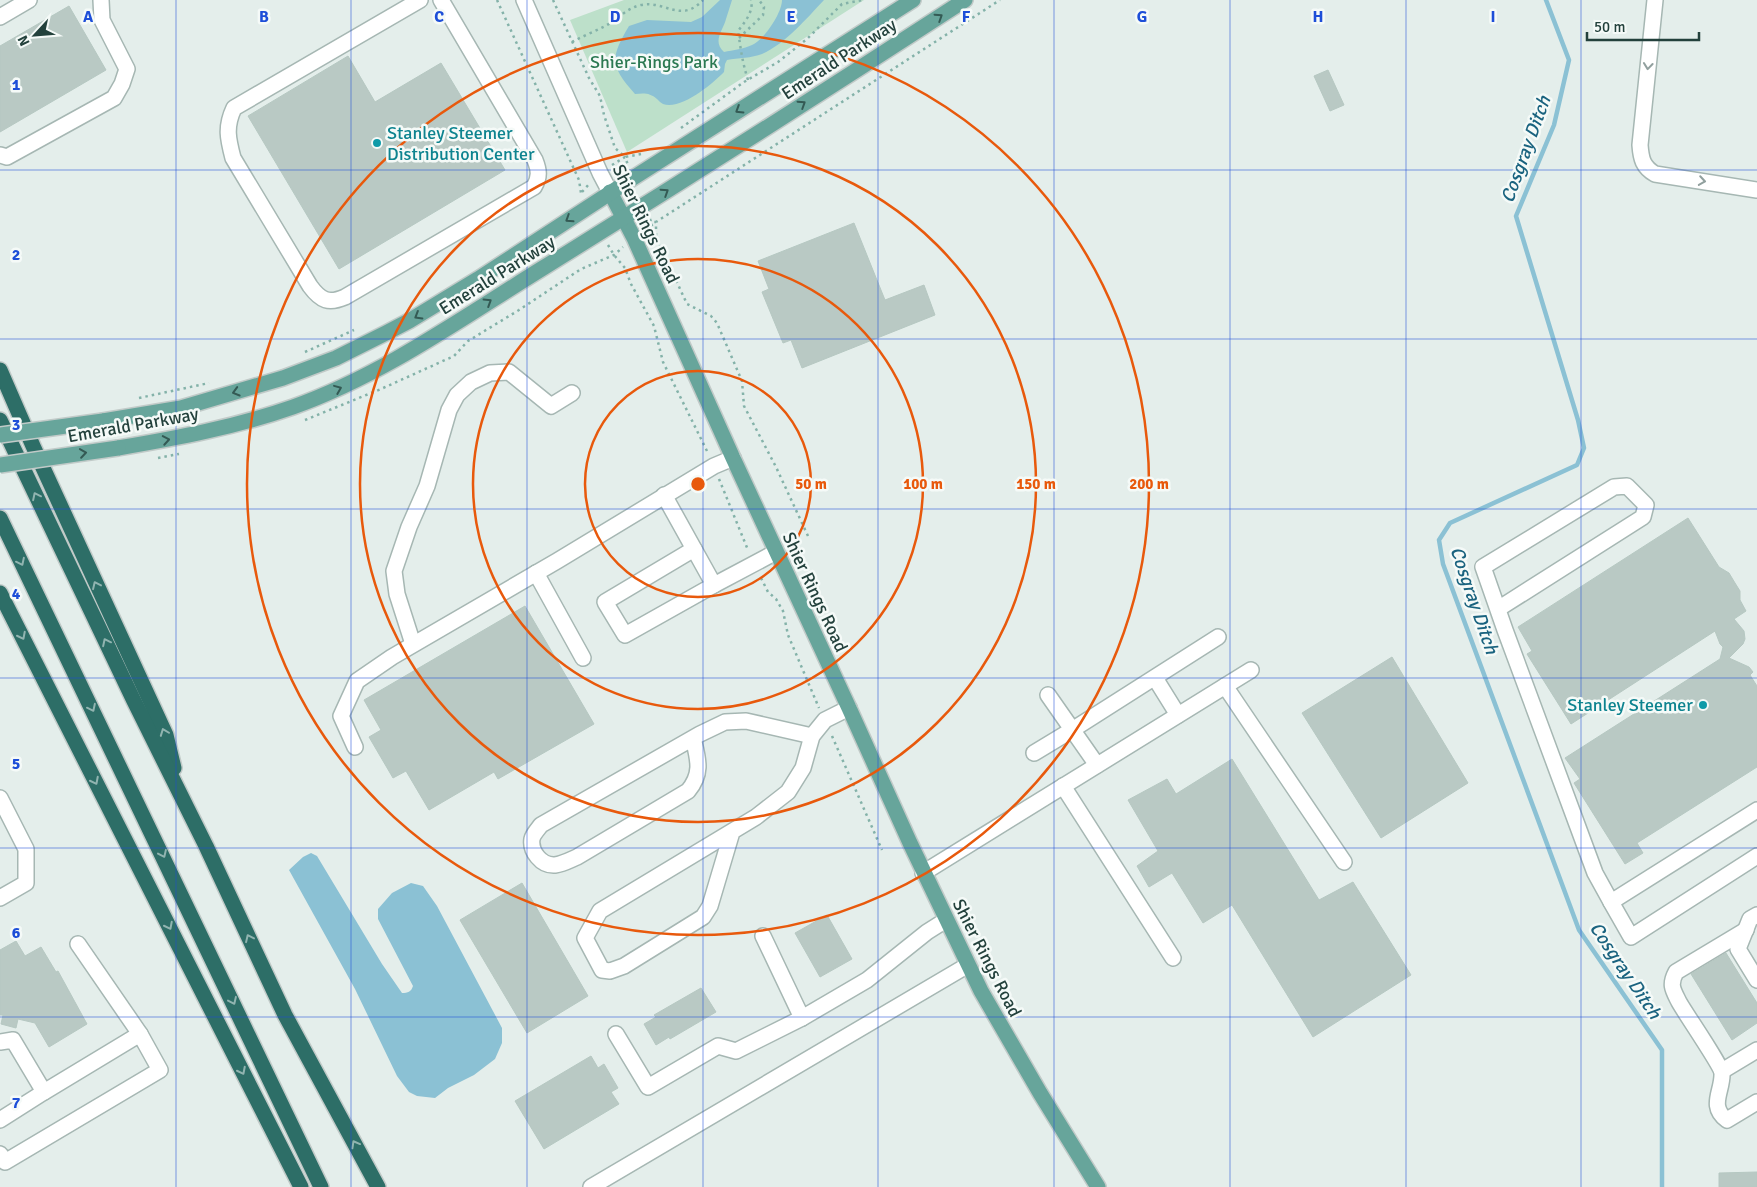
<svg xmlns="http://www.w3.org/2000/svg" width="1757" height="1187" viewBox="0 0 1757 1187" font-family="Signika,sans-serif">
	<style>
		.green { fill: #bde0ca }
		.water { fill: #8bc1d4 }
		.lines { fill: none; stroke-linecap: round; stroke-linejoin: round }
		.stream { stroke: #8bc1d4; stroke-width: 4.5 }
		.building { fill: #b9c9c4; stroke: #b6c8c2 }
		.minor-casing { stroke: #a6b7b3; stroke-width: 18 }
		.major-casing { stroke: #c1cac8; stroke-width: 18 }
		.highway-casing { stroke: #c1cac8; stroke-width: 18 }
		.path { stroke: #84b2a9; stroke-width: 2.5; stroke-dasharray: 2.5 4; stroke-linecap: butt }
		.minor { stroke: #fff; stroke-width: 15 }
		.major { stroke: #67a59b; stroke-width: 15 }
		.highway { stroke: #2d6e67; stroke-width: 15 }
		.major-bridge-casing { stroke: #c1cac8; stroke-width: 18; stroke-linecap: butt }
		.major-bridge { stroke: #67a59b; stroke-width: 15 }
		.oneway { stroke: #345a54 }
		.oneway2 { stroke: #91a09e }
		.oneway3 { stroke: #91b4b0 }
		.grid { fill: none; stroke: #1d4ed8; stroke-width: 1; stroke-opacity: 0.55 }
		.ring { fill: none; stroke: #e8590c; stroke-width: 2.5 }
		.culture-dot { fill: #0f9aa8; stroke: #f5faf8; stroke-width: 2 }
		.labels { text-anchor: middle; stroke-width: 5; stroke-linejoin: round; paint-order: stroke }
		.street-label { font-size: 18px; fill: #23413c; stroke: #f5faf8 }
		.park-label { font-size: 18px; fill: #2b7952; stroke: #f5faf8 }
		.culture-label { font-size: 18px; fill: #0d838f; stroke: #f5faf8; text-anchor: start }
		.water-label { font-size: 19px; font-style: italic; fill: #1a637f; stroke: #f5faf8 }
		.grid-label { font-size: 16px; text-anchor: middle; font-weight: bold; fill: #1d4ed8; stroke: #f5faf8; stroke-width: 5; stroke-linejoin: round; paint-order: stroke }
		.centre { fill: #e8590c; stroke: #f5faf8; stroke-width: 2.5 }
		.ring-label { font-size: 15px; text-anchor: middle; font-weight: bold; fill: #e8590c; stroke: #f5faf8; stroke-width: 5; stroke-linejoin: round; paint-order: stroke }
	</style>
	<rect width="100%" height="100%" fill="#e4eeeb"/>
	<polygon class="green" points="624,0 864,0 627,152 570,20"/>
	<g class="water">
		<path d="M720 0H732C730 6 728 13 726 19 723 31 712 41 724 52 733 50 744 49 752 45 764 40 782 13 782 0H824C807 18 785 44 762 54 752 58 738 58 727 60L725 64 724 72C712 84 682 110 663 104 661 103 659 101 657 99 650 93 645 93 635 94 610 66 610 58 629 26L647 20 691 22 702 17Z"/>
		<path d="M311 853 317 856 382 964 402 993C408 993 411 992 413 986L378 919V909L392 893 411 883 423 886 437 906 502 1028V1043L495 1059 474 1075 448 1088 435 1098 417 1096 409 1092 397 1076 355 989 289 870 303 857Z"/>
	</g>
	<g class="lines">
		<polyline class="stream" points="1546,0 1569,60 1554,125 1516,216 1578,420 1584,448 1577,465 1450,523 1439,540 1443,564 1579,930 1662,1050 1662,1187"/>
	</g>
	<g class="building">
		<polygon points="69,6 106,70 0,132 0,46"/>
		<polygon points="348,56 375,102 441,63 505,170 339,269 248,116"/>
		<polygon points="1328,70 1344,105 1330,111 1314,76"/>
		<polygon points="854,223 885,300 924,285 935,315 802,368 791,340 783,343 762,292 769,289 758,261"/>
		<polygon points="1688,518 1719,567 1729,573 1735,583 1740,591 1740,600 1746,611 1734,619 1744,631 1745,639 1743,644 1729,658 1749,667 1753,672 1750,675 1757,686 1757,767 1637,843 1643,853 1625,864 1574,783 1580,779 1565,758 1720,659 1723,647 1720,644 1715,631 1571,724 1527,654 1532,651 1518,627"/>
		<polygon points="525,606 594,724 498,779 494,772 429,810 406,771 393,778 369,737 381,730 364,700"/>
		<polygon points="1392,657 1468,783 1381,838 1302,713"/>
		<polygon points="1232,759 1319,900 1353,882 1411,975 1313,1037 1232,905 1203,923 1172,873 1149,887 1137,866 1158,851 1128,800 1167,779 1176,794"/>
		<polygon points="522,883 588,996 527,1033 460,920"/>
		<polygon points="827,915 852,959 820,977 795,933"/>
		<polygon points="16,941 25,956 41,947 56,972 58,971 87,1024 49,1047 35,1023 18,1019 16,1028 1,1024 3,1015 0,1015 0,950"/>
		<polygon points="1726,953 1757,1003 1757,1023 1732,1040 1691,974"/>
		<polygon points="701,988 716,1012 670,1039 669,1037 656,1045 644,1024 656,1017 654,1015"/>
		<polygon points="591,1056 598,1068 604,1064 618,1088 611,1092 619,1104 544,1149 515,1101"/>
		<polygon points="1757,1172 1757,1187 1719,1187 1719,1173"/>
	</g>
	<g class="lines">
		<g class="minor-casing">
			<g id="minor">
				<path d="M420 0 234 108C225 127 228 139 233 158L310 286C321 301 329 304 345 297L534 187C540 177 539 170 535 160L441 0"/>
				<polyline points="524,0 600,173 610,192"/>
				<path d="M1655 0 1640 145C1641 159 1643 167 1655 174L1757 190"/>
				<polyline points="0,17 29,0"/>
				<polyline points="0,155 7,157 114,98 122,84 127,69 102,20 101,0"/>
				<polyline points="664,495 714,585 776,552"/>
				<polyline points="694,549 605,602 625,635 714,585"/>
				<polyline points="536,573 583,658"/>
				<polyline points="1498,609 1643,517 1646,505 1627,486 1614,487 1483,567 1505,630 1595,873 1611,902"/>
				<polyline points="413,644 397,594 394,571 409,527 427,486 449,410 457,395 471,382 490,373 509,372 551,406 572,393"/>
				<polyline points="1155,678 1178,715"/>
				<polyline points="1225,686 1344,862"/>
				<polyline points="1048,695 1097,765"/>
				<path d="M693 738C698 759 703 773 688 791L577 857C570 860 563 864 555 865 541 866 530 851 532 839 533 834 538 829 541 825L700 734 725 722 746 721 812 736"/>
				<polyline points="355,747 341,716 357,681 392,657 557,561 714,466 733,458"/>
				<polyline points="1034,753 1072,730 1218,637"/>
				<polyline points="1063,786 1173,958"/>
				<polyline points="0,798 26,849 26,883 0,898"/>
				<polyline points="1757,810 1611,902 1631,937 1757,856"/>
				<polyline points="732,832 710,906 703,917 624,966 610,971 602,970 585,938 600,911 756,817 788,792 803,768 812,736 825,720 849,708"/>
				<polyline points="923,873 1251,670"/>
				<polyline points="1757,915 1750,919 1738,949 1757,980"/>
				<path d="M1746 930 1676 972C1669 985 1673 990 1679 1002 1685 1013 1721 1065 1722 1073 1723 1091 1708 1106 1727 1120L1757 1102"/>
				<polyline points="763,936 802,1018"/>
				<polyline points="78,944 140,1034"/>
				<polyline points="616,1034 648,1087 718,1046 736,1051 802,1018 867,980 927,932 946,920"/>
				<polyline points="0,1042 13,1040 44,1092 140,1034 160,1070 5,1162 0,1154"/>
				<polyline points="1722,1071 1757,1050"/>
				<polyline points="0,1120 44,1092"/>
				<polyline points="591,1187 968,965"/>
			</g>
		</g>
		<g class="major-casing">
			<g id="major">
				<polyline points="610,192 634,238 733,458 849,708 910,843 981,991 1040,1093 1098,1187"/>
				<polyline points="103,421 181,408 283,378 336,358 386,333 409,321 478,279 633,178 913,0"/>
				<path d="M118 448C177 438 236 427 293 407 383 375 462 318 543 268 685 180 825 91 965 0"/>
			</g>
		</g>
		<g class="highway-casing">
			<g id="highway">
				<polyline points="0,370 33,446 166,735 174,768"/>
				<polyline points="0,420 134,701 206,846 285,1015 378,1187"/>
				<polyline points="0,518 321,1187"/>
				<polyline points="0,593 301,1187"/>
			</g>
		</g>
		<g class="path">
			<polyline points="497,0 579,180 581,193"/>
			<polyline points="553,0 589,78 600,96 604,115 615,148 625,157 641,154"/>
			<polyline points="739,38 763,15 764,7 759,0"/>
			<path d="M572 42C583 36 596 31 607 25 619 18 627 8 641 5 665 0 681 24 703 0"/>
			<path d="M748 80C742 61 741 50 738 31 745 22 754 11 751 0"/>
			<polyline points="681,128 744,82 778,62 807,39 842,4 862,0"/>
			<polyline points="612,165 625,157 628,165"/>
			<polyline points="582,192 590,183"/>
			<polyline points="650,219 651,222 656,222"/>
			<polyline points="645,229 655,223"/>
			<polyline points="608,245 614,255 625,268 631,284 654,326 663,362 708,453"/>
			<polyline points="305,352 354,330"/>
			<polyline points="139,398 209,383"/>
			<polyline points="305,420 381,389 454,356 468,341 519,310 581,269 614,255 623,247"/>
			<polyline points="158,458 179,454"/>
			<polyline points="719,479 748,550"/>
			<polyline points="808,536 776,467 744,406 742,381 720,330 717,323 711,316 687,304 656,237 656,222 1000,0"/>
			<polyline points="761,578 768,592 776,599 783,611 788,635 819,708"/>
			<polyline points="832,736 882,850"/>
		</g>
		<use href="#minor" class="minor"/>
		<use href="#major" class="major"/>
		<use href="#highway" class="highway"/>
		<g class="major-bridge-casing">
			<g id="major-bridge">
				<polyline points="0,435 103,421"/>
				<polyline points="0,465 118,448"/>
			</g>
		</g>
		<use href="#major-bridge" class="major-bridge"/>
	</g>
	<defs><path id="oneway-chevron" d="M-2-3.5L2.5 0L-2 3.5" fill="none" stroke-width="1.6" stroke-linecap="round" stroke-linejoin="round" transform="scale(1.25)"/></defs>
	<g class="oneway">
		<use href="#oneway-chevron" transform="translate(939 17) rotate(-33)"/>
		<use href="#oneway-chevron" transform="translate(802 104) rotate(-33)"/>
		<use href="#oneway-chevron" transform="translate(739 110) rotate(148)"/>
		<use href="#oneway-chevron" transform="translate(665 192) rotate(-33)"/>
		<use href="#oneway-chevron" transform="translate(569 219) rotate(147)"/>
		<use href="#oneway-chevron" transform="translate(488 302) rotate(-32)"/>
		<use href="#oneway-chevron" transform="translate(418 316) rotate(149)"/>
		<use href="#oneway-chevron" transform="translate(338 389) rotate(-22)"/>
		<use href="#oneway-chevron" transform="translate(236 392) rotate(164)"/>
		<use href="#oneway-chevron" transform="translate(166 440) rotate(-10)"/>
		<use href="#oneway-chevron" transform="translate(83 453) rotate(-8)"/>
	</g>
	<g class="oneway2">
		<use href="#oneway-chevron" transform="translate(1648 66) rotate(96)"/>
		<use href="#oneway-chevron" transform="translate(1702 181) rotate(9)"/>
	</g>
	<g class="oneway3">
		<use href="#oneway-chevron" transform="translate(36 496) rotate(-116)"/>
		<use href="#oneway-chevron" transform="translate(21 562) rotate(64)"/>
		<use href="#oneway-chevron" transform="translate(96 585) rotate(-115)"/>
		<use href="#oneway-chevron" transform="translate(22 636) rotate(63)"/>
		<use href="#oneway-chevron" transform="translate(106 642) rotate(-116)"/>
		<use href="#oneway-chevron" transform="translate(92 708) rotate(64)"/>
		<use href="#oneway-chevron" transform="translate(164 732) rotate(-111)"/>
		<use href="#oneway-chevron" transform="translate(95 781) rotate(63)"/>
		<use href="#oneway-chevron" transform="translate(163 854) rotate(65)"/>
		<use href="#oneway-chevron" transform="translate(169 926) rotate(63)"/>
		<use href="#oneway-chevron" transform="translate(249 938) rotate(-115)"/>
		<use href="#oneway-chevron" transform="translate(233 1001) rotate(65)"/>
		<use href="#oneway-chevron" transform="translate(242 1071) rotate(63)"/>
		<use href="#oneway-chevron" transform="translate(355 1144) rotate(-119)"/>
	</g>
	<path class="grid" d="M176 0V1187M351 0V1187M527 0V1187M703 0V1187M878 0V1187M1054 0V1187M1230 0V1187M1406 0V1187M1581 0V1187M0 170H1757M0 339H1757M0 509H1757M0 678H1757M0 848H1757M0 1017H1757"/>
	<g class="ring">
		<circle cx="698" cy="484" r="113"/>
		<circle cx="698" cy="484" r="225"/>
		<circle cx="698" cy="484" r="338"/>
		<circle cx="698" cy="484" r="451"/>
	</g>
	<g class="culture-dot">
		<circle cx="377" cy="143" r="5"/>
		<circle cx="1703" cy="705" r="5"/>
	</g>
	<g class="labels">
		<g class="street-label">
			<text transform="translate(839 59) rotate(-33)" y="6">Emerald Parkway</text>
			<text transform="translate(646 224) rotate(64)" y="6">Shier Rings Road</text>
			<text transform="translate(497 275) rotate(-32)" y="6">Emerald Parkway</text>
			<text transform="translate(133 425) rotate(-10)" y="6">Emerald Parkway</text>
			<text transform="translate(815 592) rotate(65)" y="6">Shier Rings Road</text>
			<text transform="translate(987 958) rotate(63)" y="6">Shier Rings Road</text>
		</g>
		<g class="park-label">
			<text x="654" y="68">Shier-Rings Park</text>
		</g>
		<g class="culture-label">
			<text x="387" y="139">Stanley Steemer<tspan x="387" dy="21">Distribution Center</tspan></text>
			<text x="1693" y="711" text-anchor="end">Stanley Steemer</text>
		</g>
		<g class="water-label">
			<text transform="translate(1525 149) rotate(-70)" y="7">Cosgray Ditch</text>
			<text transform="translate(1475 600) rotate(71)" y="7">Cosgray Ditch</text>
			<text transform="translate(1626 970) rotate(56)" y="7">Cosgray Ditch</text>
		</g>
	</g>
	<g class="grid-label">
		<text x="88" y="22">A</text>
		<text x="264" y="22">B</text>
		<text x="439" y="22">C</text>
		<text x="615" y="22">D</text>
		<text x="791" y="22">E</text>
		<text x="966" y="22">F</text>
		<text x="1142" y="22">G</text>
		<text x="1318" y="22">H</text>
		<text x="1493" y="22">I</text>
		<text x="16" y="90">1</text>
		<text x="16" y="260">2</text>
		<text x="16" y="430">3</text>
		<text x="16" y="599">4</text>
		<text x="16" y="769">5</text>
		<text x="16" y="938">6</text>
		<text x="16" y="1108">7</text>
	</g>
	<circle cx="698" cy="484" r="8" class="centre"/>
	<g class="ring-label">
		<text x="811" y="489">50 m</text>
		<text x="923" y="489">100 m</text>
		<text x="1036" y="489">150 m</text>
		<text x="1149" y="489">200 m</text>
	</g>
	<g transform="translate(35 35) rotate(244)" stroke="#f5faf8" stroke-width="4" paint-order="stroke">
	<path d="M0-4L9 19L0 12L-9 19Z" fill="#23413c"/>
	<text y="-8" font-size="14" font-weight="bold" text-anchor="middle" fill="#23413c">N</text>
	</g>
	<path d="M1587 32v8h112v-8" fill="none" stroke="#23413c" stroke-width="2.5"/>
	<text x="1594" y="32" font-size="15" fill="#23413c" stroke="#f5faf8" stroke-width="4" paint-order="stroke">50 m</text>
</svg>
